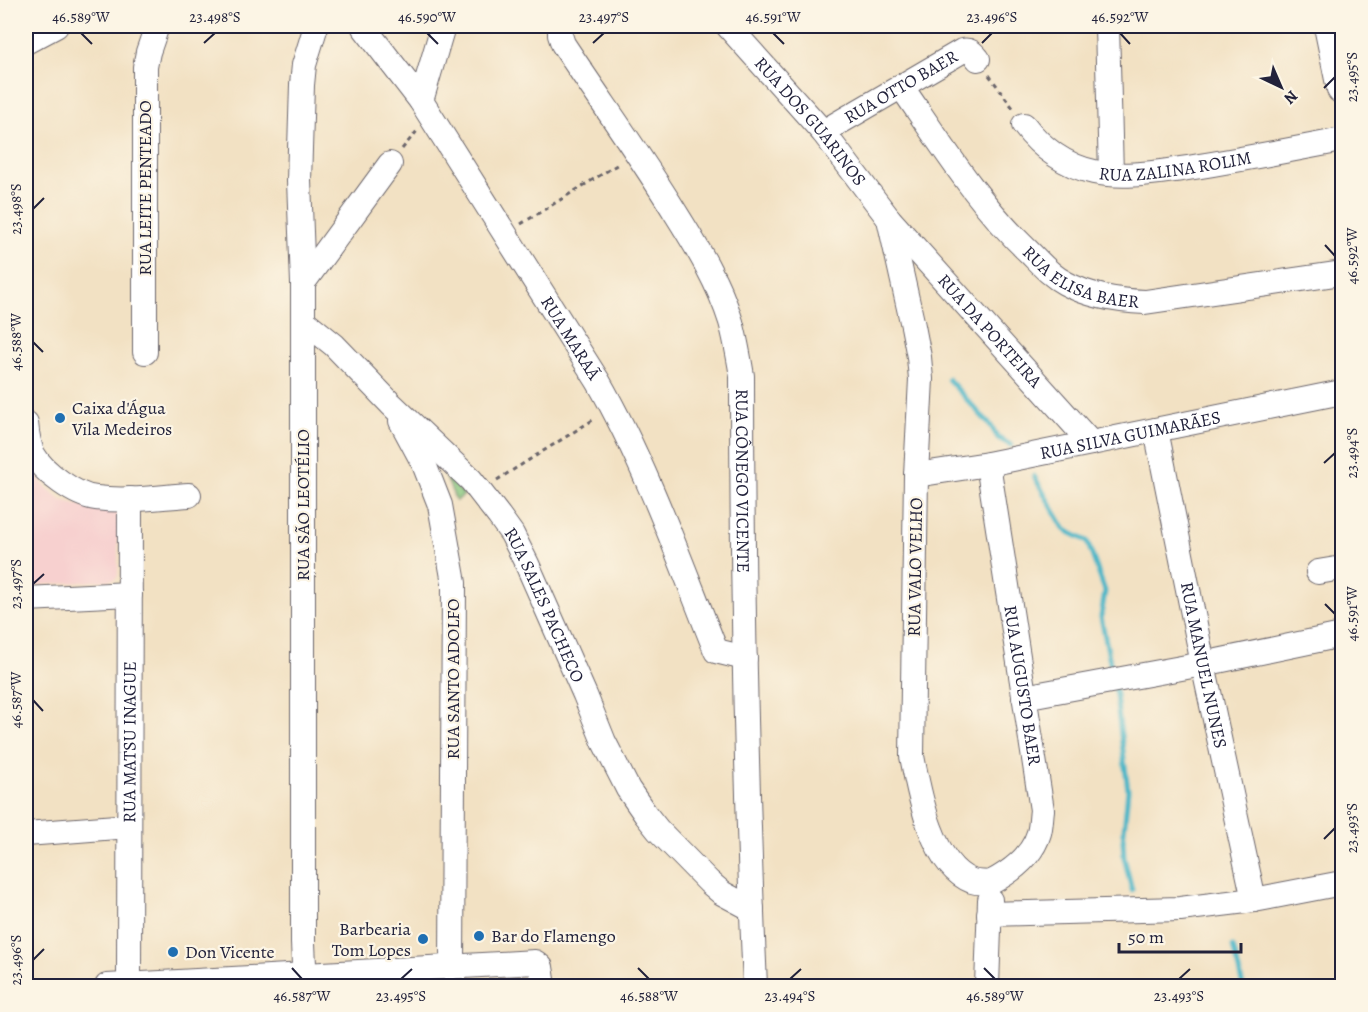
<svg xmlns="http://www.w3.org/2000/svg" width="1368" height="1012" viewBox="0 0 1368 1012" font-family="Alegreya,serif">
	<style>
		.built { fill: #f7d0cf }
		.green { fill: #89c87f; stroke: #56755d; stroke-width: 1.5 }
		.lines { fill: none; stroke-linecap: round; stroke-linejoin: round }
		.stream { stroke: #4ab6c7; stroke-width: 5 }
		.minor-casing { stroke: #6b656b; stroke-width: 26 }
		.major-casing { stroke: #6b656b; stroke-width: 32 }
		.path { stroke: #6b656b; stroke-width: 3; stroke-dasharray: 4.5 4.5; stroke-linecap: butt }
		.minor { stroke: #fff; stroke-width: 24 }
		.major { stroke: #fff; stroke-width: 30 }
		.ticks { fill: none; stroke: #22223b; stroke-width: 2 }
		.poi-dot { fill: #1f6fb2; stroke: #fcf5e5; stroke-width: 2 }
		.labels { text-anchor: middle; stroke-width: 4.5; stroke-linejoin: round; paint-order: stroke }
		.street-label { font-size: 18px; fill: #22223b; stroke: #fcf5e5 }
		.poi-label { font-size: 18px; fill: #22223b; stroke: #fcf5e5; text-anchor: start }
		.neatline { fill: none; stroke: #22223b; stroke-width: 2 }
		.ticks-label { font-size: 15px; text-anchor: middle; fill: #22223b }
	</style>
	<rect width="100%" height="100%" fill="#fcf5e5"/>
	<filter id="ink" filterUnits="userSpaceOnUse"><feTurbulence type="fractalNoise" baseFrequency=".0167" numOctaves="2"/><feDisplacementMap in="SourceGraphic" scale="12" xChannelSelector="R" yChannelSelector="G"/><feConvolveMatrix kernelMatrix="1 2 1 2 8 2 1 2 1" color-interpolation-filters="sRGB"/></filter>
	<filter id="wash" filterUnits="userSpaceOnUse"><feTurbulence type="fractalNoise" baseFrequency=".008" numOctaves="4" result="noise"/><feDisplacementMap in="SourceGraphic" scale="24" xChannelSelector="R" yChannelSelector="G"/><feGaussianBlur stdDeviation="1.35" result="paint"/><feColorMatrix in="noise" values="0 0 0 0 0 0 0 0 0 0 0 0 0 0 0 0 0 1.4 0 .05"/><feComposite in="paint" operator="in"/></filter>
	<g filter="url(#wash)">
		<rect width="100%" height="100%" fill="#f2e1c3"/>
		<polygon class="built" points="26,462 45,486 61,500 84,506 117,509 118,515 118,576 114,580 26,586"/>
		<polygon class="green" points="444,472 464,495 456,501"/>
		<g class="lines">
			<g class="stream">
				<polyline points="948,379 991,426 998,438 1011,445"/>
				<polyline points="1034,476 1065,530 1087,541 1105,591 1101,617 1112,672"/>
				<polyline points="1115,688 1128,790 1123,841 1124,857 1132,890"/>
				<polyline points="1233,947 1243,986"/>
			</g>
		</g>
	</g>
	<g filter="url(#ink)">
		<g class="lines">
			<g class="minor-casing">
				<g id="minor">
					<path id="s1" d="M363 26 421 101 598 381C646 465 680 561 716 651L745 658"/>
					<path id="s2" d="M560 26V35L563 44C600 100 640 155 675 212 697 247 719 283 731 322 736 340 739 358 742 376 742 580 746 783 755 986"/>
					<path id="s3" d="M728 26 823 132 889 219 1091 443"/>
					<polyline points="1107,26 1111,174"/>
					<polyline points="26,42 56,26"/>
					<path id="s4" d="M901 86C941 144 979 205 1030 253 1041 264 1051 276 1065 283 1089 296 1118 301 1145 302L1342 273"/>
					<polyline points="421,101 443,26"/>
					<path id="s5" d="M1024 125C1041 148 1066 166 1094 172 1123 178 1152 173 1181 169 1235 161 1289 150 1342 140"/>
					<path id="s6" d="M823 132 962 51C970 49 973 53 978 59"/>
					<path d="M889 219 913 326 919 357 921 379 916 475 912 756C919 793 932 866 972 881 978 883 984 882 990 883"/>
					<polyline points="303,283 390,164"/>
					<path id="s7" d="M303 320 334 345 391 404 471 480 499 516 512 534 527 564 585 695 604 742 628 789 646 815 658 830 709 882 722 893 752 909"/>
					<polyline points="145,352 145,67 148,52 157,26"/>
					<polyline points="401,421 424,464 440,505 454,583 452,967"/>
					<path d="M26 423C27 433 28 444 33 454 43 472 76 496 96 498 126 502 158 497 189 495"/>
					<path id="s8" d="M1156 430 1203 664 1254 900"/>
					<path id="s9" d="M988 464 1042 810C1041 817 1041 826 1039 833 1032 857 1011 872 990 883"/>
					<path id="s10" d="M916 475 988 464 1342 392"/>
					<polyline points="1318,572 1342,568"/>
					<polyline points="26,599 130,594"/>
					<polyline points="1024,697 1203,664 1342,635"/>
					<polyline points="26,834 129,826"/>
					<polyline points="989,914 1180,909 1254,900 1342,883"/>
					<path id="s11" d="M129 985 130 499"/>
					<polyline points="107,986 535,962 541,967 544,986"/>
					<polyline points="305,986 303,943 303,283 299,181 302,85 304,65 316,26"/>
					<polyline points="987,986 990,900"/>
				</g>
			</g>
			<g class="major-casing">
				<polyline id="major" points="1329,26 1342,89"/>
			</g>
			<g class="path">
				<polyline points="989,75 1013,108"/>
				<polyline points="402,149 417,131"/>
				<polyline points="521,224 620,163"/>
				<polyline points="497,480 596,418"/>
			</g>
			<use href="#minor" class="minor"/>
			<use href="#major" class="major"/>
		</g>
	</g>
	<path class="ticks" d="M81 33 92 44M427 33 438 44M773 33 784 44M1120 33 1130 44M204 43 215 33M593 43 604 33M982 43 992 33M1324 88 1335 77M33 209 44 198M1325 245 1335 256M33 342 43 352M1324 463 1335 453M33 584 44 574M1325 604 1335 614M33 700 43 711M1324 839 1335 828M33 960 44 949M292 968 302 979M638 968 649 979M984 968 995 979M401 979 412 969M790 979 801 969M1179 979 1190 969"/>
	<g class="poi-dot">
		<circle cx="60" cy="418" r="6"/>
		<circle cx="479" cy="936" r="6"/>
		<circle cx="423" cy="939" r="6"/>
		<circle cx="173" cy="952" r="6"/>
	</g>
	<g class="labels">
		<g class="street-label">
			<text dy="6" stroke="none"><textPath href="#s6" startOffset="90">RUA OTTO BAER</textPath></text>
			<text dy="6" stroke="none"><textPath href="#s3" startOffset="126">RUA DOS GUARINOS</textPath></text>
			<text dy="6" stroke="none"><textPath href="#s5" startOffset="168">RUA ZALINA ROLIM</textPath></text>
			<text transform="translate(145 188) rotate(-90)" y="6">RUA LEITE PENTEADO</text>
			<text dy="6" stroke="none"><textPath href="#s4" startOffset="270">RUA ELISA BAER</textPath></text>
			<text dy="6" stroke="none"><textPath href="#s3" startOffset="402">RUA DA PORTEIRA</textPath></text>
			<text dy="6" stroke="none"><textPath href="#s1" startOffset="375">RUA MARAÃ</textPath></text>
			<text dy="6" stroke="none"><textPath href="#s10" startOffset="218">RUA SILVA GUIMARÃES</textPath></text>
			<text dy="6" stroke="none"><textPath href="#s2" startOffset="504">RUA CÔNEGO VICENTE</textPath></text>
			<text transform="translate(303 505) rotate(-90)" y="6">RUA SÃO LEOTÉLIO</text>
			<text transform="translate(915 567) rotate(-89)" y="6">RUA VALO VELHO</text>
			<text dy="6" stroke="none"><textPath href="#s7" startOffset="378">RUA SALES PACHECO</textPath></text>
			<text dy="6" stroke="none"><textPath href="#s8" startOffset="240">RUA MANUEL NUNES</textPath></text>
			<text transform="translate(453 679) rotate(-90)" y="6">RUA SANTO ADOLFO</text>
			<text dy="6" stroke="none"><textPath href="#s9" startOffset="224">RUA AUGUSTO BAER</textPath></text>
			<text dy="6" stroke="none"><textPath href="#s11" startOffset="243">RUA MATSU INAGUE</textPath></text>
		</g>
		<g class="poi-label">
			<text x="72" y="414">Caixa d'Água<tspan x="72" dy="21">Vila Medeiros</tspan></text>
			<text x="411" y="935" text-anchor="end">Barbearia<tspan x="411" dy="21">Tom Lopes</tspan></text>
			<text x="491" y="942">Bar do Flamengo</text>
			<text x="185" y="958">Don Vicente</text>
		</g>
	</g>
	<rect width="1368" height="1012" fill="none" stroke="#fcf5e5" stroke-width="66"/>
	<g transform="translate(1281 87) rotate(136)" stroke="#fcf5e5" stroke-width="4.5" paint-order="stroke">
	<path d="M0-4.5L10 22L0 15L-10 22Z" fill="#22223b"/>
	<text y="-9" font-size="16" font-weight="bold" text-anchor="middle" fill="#22223b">N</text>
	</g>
	<path d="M1119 943v9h122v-9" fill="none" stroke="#22223b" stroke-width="3"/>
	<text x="1128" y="943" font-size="18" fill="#22223b" stroke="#fcf5e5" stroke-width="4.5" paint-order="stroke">50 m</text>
	<rect x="33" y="33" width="1302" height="946" class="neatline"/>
	<g class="ticks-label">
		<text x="81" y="22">46.589°W</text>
		<text x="215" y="22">23.498°S</text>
		<text x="427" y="22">46.590°W</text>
		<text x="604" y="22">23.497°S</text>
		<text x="773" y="22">46.591°W</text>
		<text x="992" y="22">23.496°S</text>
		<text x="1120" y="22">46.592°W</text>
		<text transform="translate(1352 77) rotate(-90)" y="5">23.495°S</text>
		<text transform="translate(16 209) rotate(-90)" y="5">23.498°S</text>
		<text transform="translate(1352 256) rotate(-90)" y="5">46.592°W</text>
		<text transform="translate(16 342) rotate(-90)" y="5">46.588°W</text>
		<text transform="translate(1352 453) rotate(-90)" y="5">23.494°S</text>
		<text transform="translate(16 584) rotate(-90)" y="5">23.497°S</text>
		<text transform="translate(1352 614) rotate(-90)" y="5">46.591°W</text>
		<text transform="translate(16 700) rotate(-90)" y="5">46.587°W</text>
		<text transform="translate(1352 828) rotate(-90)" y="5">23.493°S</text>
		<text transform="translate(16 960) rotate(-90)" y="5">23.496°S</text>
		<text x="302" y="1001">46.587°W</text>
		<text x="401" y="1001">23.495°S</text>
		<text x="649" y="1001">46.588°W</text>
		<text x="790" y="1001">23.494°S</text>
		<text x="995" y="1001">46.589°W</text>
		<text x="1179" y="1001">23.493°S</text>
	</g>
</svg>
